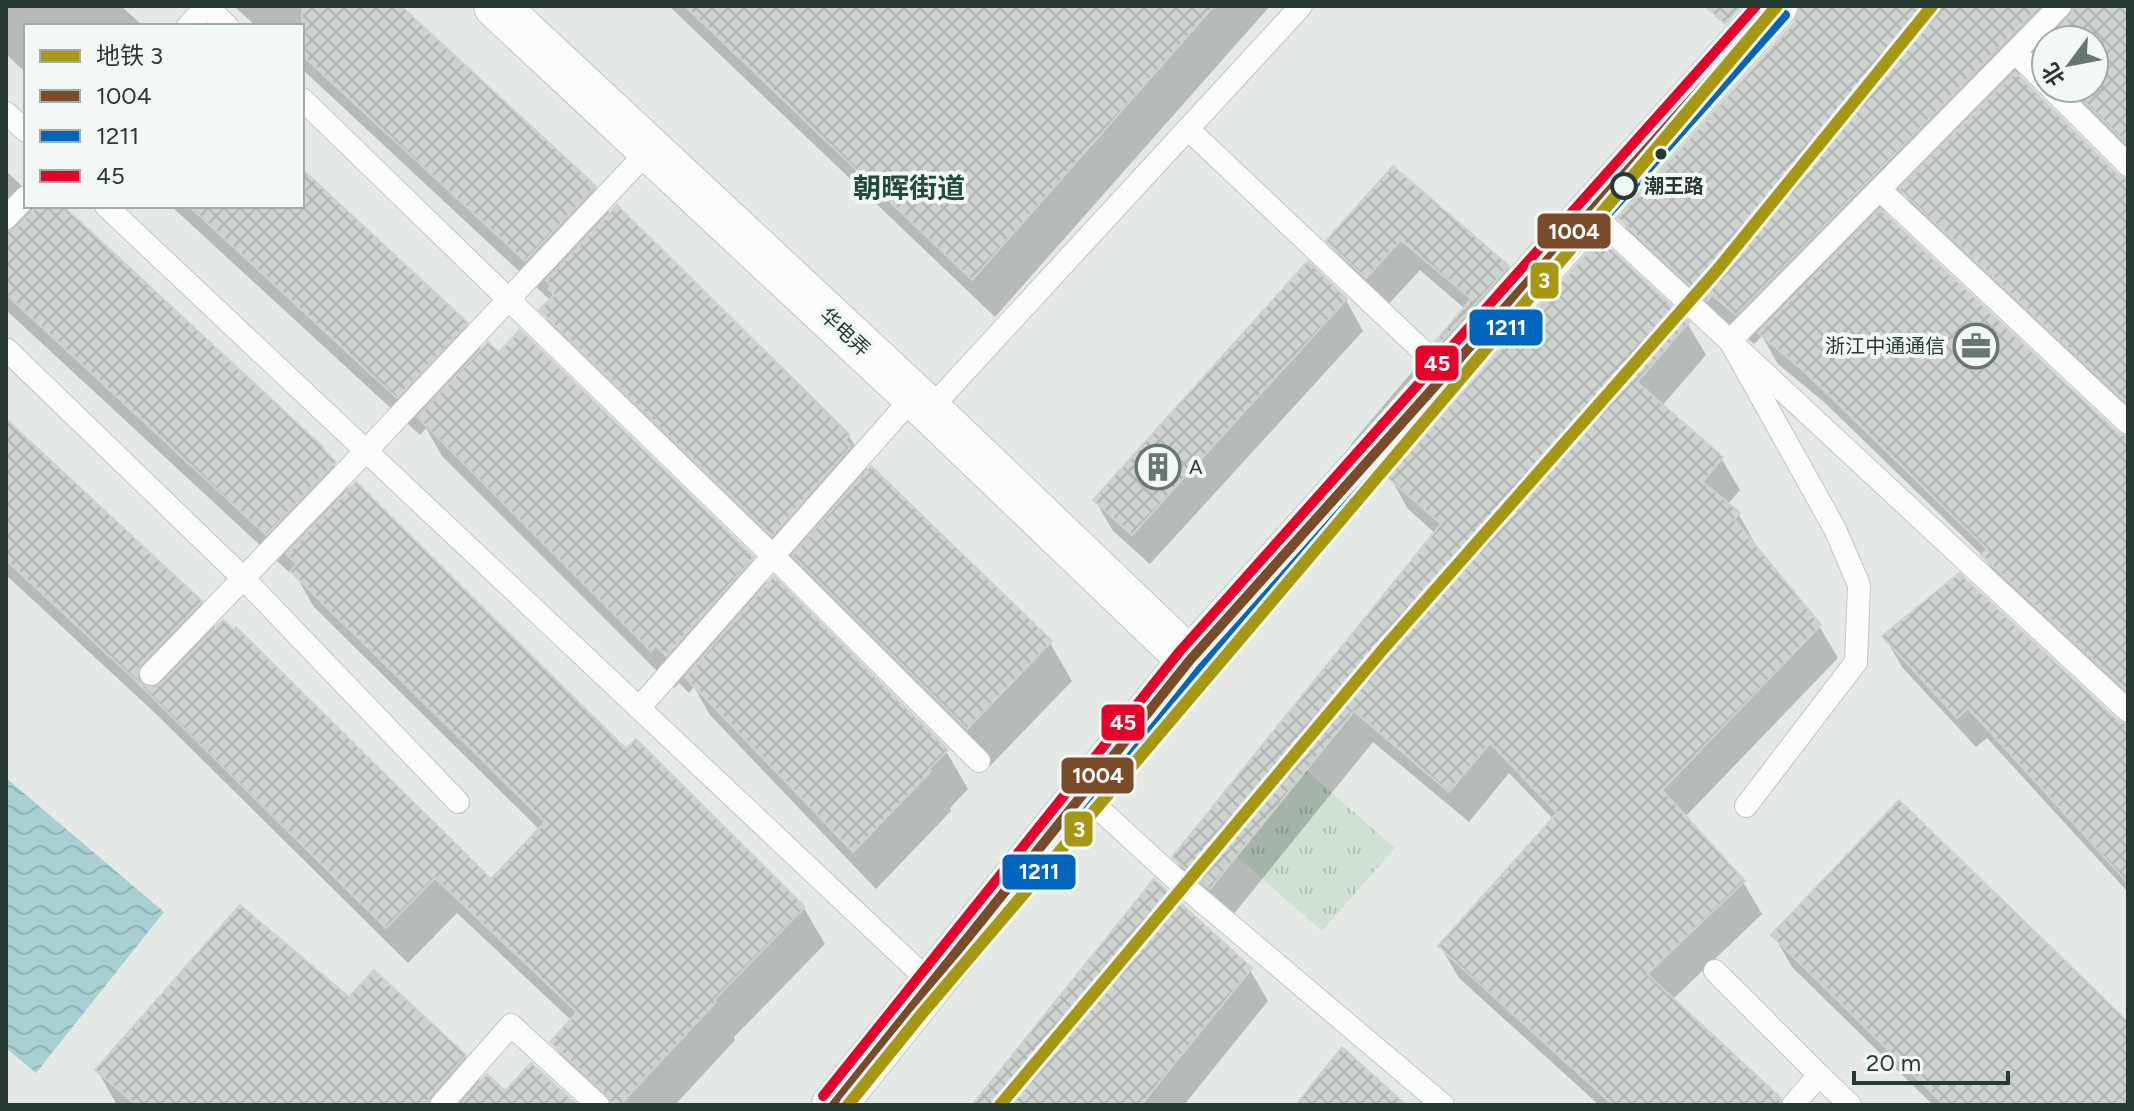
<svg xmlns="http://www.w3.org/2000/svg" width="2134" height="1111" viewBox="0 0 2134 1111" font-family="Figtree,'Noto Sans SC',sans-serif">
	<style>
		.grass { fill: url(#grass-tufts) }
		.water { fill: url(#water-waves) }
		.shadow { fill: #0003 }
		.building { fill: url(#building-cross-hatch); stroke: #cdd2cf; stroke-width: 2 }
		.lines { fill: none; stroke-linecap: round; stroke-linejoin: round }
		.lane-casing { stroke: #c1c6c3; stroke-width: 24 }
		.street-casing { stroke: #c1c6c3; stroke-width: 46 }
		.secondary-casing { stroke: #c0c6c3; stroke-width: 46 }
		.lane { stroke: #fbfcfb; stroke-width: 22 }
		.street { stroke: #fbfcfb; stroke-width: 44 }
		.secondary { stroke: #fbfcfb; stroke-width: 44 }
		.bus-1-casing { stroke: #f2f8f5; stroke-width: 16 }
		.bus-2-casing { stroke: #f2f8f5; stroke-width: 16 }
		.bus-3-casing { stroke: #f2f8f5; stroke-width: 16 }
		.bus-1 { stroke: #7a4b2a; stroke-width: 10 }
		.bus-2 { stroke: #0065bd; stroke-width: 10 }
		.bus-3 { stroke: #e4002b; stroke-width: 10 }
		.metro-1-casing { stroke: #f2f8f5; stroke-width: 18 }
		.metro-1 { stroke: #a79814; stroke-width: 12 }
		.bus-dot { fill: #243a33; stroke: #f2f8f5; stroke-width: 3 }
		.stop-dot { fill: #f2f8f5; stroke: #243a33; stroke-width: 4 }
		.labels { text-anchor: middle; stroke-width: 8; stroke-linejoin: round; paint-order: stroke }
		.stop-label { font-size: 20px; font-weight: bold; fill: #243a33; stroke: #f2f8f5; text-anchor: start }
		.street-label { font-size: 20px; fill: #243a33; stroke: #f2f8f5 }
		.poi-label { font-size: 20px; fill: #243a33; stroke: #f2f8f5; text-anchor: end }
		.district-label { font-size: 28px; font-weight: bold; fill: #224a3e; stroke: #f2f8f5 }
		.line-badge { stroke: #f2f8f5; stroke-width: 3 }
		.badge-label { font-size: 22px; text-anchor: middle; font-weight: bold; fill: #fff }
	</style>
	<defs>
		<pattern id="grass-tufts" width="24" height="20" patternUnits="userSpaceOnUse" patternTransform="scale(2)"><rect width="24" height="20" fill="#cfe1d3"/><path d="M3 7l-1-3M5 7V3M7 7l1-3M15 17l-1-3M17 17v-4M19 17l1-3" fill="none" stroke="#b2c2b6"/></pattern>
		<pattern id="water-waves" width="16" height="10" patternUnits="userSpaceOnUse" patternTransform="scale(2)"><rect width="16" height="10" fill="#a8d0d3"/><path d="M0 5q4-4 8 0t8 0" fill="none" stroke="#90b3b6"/></pattern>
		<pattern id="building-cross-hatch" width="8" height="8" patternUnits="userSpaceOnUse" patternTransform="scale(2)"><rect width="8" height="8" fill="#cdd2cf"/><path d="M0 0l8 8M0 8l8-8" fill="none" stroke="#b0b5b2"/></pattern>
	</defs>
	<rect width="100%" height="100%" fill="#e4e9e6"/>
	<polygon class="grass" points="1282,749 1395,848 1322,931 1209,832"/>
	<polygon class="water" points="6,778 164,912 36,1073 6,1048"/>
	<g class="shadow">
		<polygon points="6,6 121,6 143,26 26,26 26,73 6,54"/>
		<polygon points="234,6 398,6 595,187 610,214 849,436 869,471 1050,643 1072,681 990,766 817,594 801,566 795,573 564,349 542,310 551,301 302,69 302,26 256,26"/>
		<polygon points="669,6 1270,6 995,317"/>
		<polygon points="1787,6 2128,6 2128,156 2060,88 2094,88 2094,40 2046,40 2046,68 2039,55 2017,77 2117,177 2128,180 2128,416 1919,220 1904,192 1882,214 2117,435 2128,438 2128,704 2001,586 1985,558 1824,402 1778,364 1762,336 1754,344 1730,324 1726,330 1638,249 1621,219 1796,23 1801,12 1790,12"/>
		<polygon points="1394,169 1508,267 1526,298 1455,374 1437,343 1465,309 1420,270 1385,308 1347,272 1329,241"/>
		<polygon points="6,171 21,185 26,194 26,206 33,206 34,209 43,206 334,464 350,491 626,752 636,742 804,908 825,944 734,1037 735,1040 675,1105 602,1105 573,1078 553,1042 572,1021 457,913 408,963 155,713 6,575 6,422 201,602 216,629 491,882 540,830 314,607 292,569 289,572 6,310"/>
		<polygon points="302,173 466,324 482,351 752,558 768,586 946,751 968,789 950,808 951,811 876,889 710,715 694,687 689,693 679,683 674,688 442,456 426,428 420,435 171,206 302,206"/>
		<polygon points="1346,300 1363,331 1150,564 1113,531 1095,500"/>
		<polygon points="1687,323 1706,355 1662,406 1721,458 1740,490 1727,505 1739,515 1757,547 1755,548 1819,626 1838,658 1685,817 1743,882 1762,914 1672,1000 1775,1095 1781,1105 1599,1105 1459,978 1440,946 1554,820 1509,773 1469,822 1373,742 1229,920 1193,889 1174,857 1436,534 1408,509 1390,477"/>
		<polygon points="1416,367 1435,399 1368,473 1351,444"/>
		<polygon points="1885,637 2128,726 2128,892 1987,738 1976,747 1902,667"/>
		<polygon points="1774,936 2128,1025 2128,1105 1933,1105 1792,967"/>
		<polygon points="1250,970 1268,1001 1184,1105 974,1105"/>
		<polygon points="349,1000 465,1056 481,1084 506,1093 574,1105 117,1105 97,1070"/>
	</g>
	<g class="building">
		<polygon points="302,6 401,6 596,186 525,261 302,55"/>
		<polygon points="685,6 1214,6 972,280"/>
		<polygon points="1705,6 1741,6 1725,24"/>
		<polygon points="1799,6 2040,6 1736,315 1712,295 1707,301 1618,218 1794,23"/>
		<polygon points="2074,6 2128,6 2128,145 2071,88 2094,88 2094,40 2046,40 2070,16"/>
		<polygon points="2015,72 2118,175 2128,179 2128,404 1899,189"/>
		<polygon points="1393,166 1509,266 1438,346 1434,343 1471,299 1401,240 1366,278 1326,241"/>
		<polygon points="302,169 468,323 397,398 189,206 302,206"/>
		<polygon points="617,205 850,435 845,440 851,446 772,536 539,310 554,295 548,289 551,285 546,280"/>
		<polygon points="37,206 63,206 324,448 323,449 336,462 266,535 6,294 6,232 16,228"/>
		<polygon points="1880,209 2118,433 2128,437 2128,692 1981,555 1987,549 1805,372 1758,333"/>
		<polygon points="1600,239 1689,322 1637,382 1723,457 1703,482 1740,513 1734,519 1821,625 1662,790 1745,881 1647,974 1781,1098 1779,1105 1613,1105 1438,946 1557,813 1490,743 1449,792 1354,711 1210,889 1172,857 1441,524 1387,477"/>
		<polygon points="1308,261 1347,299 1132,535 1093,500"/>
		<polygon points="520,330 754,557 666,656 656,646 651,651 417,417 488,342 499,352"/>
		<polygon points="6,419 202,601 141,664 137,677 142,685 154,688 161,684 223,620 234,630 236,627 491,879 545,822 290,571 297,564 286,554 356,482 626,749 636,739 805,907 714,1000 716,1002 620,1105 612,1105 607,1095 550,1042 577,1012 435,878 386,928 132,677 6,560"/>
		<polygon points="871,466 1052,641 967,729 792,555"/>
		<polygon points="1959,573 2118,721 2128,725 2128,883 1968,708 1957,718 1882,636"/>
		<polygon points="774,576 948,750 929,769 931,771 853,852 685,677"/>
		<polygon points="1899,800 2128,1022 2128,1105 1944,1105 1771,935"/>
		<polygon points="1154,879 1252,968 1141,1105 972,1105"/>
		<polygon points="240,905 349,997 374,970 466,1055 430,1096 427,1105 136,1105 95,1070"/>
		<polygon points="1342,1047 1406,1105 1296,1105"/>
		<polygon points="531,1063 577,1105 460,1105 487,1074 505,1091"/>
	</g>
	<g class="lines">
		<g class="lane-casing">
			<g id="lane">
				<polyline points="206,6 227,26"/>
				<polyline points="188,26 207,6"/>
				<polyline points="2015,52 2046,83"/>
				<polyline points="2051,88 2128,165"/>
				<polyline points="302,99 773,556 979,761"/>
				<polyline points="6,113 26,131"/>
				<polyline points="1188,129 1446,373"/>
				<polyline points="1880,190 2128,423"/>
				<polyline points="106,206 931,983"/>
				<polyline points="1591,212 2128,711"/>
				<polyline points="6,218 26,197"/>
				<polyline points="6,349 243,578 458,802"/>
				<polyline points="929,410 1301,6"/>
				<polyline points="151,674 366,451 650,149"/>
				<polyline points="639,708 914,396"/>
				<polyline points="1083,794 1171,875 1443,1105"/>
				<polyline points="1746,806 1856,662 1859,585 1835,529 1730,341 2060,6"/>
				<polyline points="1715,971 1819,1075"/>
				<polyline points="441,1105 511,1025 598,1105"/>
				<polyline points="1793,1105 1819,1075 1850,1105"/>
			</g>
		</g>
		<g class="street-casing">
			<polyline id="street" points="496,6 929,410 1190,660"/>
		</g>
		<g class="secondary-casing">
			<polyline id="secondary" points="834,1105 1190,660 1775,6"/>
		</g>
		<use href="#lane" class="lane"/>
		<use href="#street" class="street"/>
		<use href="#secondary" class="secondary"/>
		<g class="bus-1-casing">
			<polyline id="bus-1" points="834,1105 1190,660 1775,6"/>
		</g>
		<g class="bus-2-casing">
			<polyline id="bus-2" points="852,1105 1201,669 1785,15"/>
		</g>
		<g class="bus-3-casing">
			<polyline id="bus-3" points="823,1096 1180,651 1756,6"/>
		</g>
		<use href="#bus-1" class="bus-1"/>
		<use href="#bus-2" class="bus-2"/>
		<use href="#bus-3" class="bus-3"/>
		<g class="metro-1-casing">
			<g id="metro-1">
				<polyline points="848,1105 920,1016 1777,6"/>
				<polyline points="1000,1105 1384,648 1718,269 1932,6"/>
			</g>
		</g>
		<use href="#metro-1" class="metro-1"/>
	</g>
	<defs>
		<g id="office-ring" transform="scale(2.3)"><circle r="9.5" fill="#f2f8f5" stroke="#677772" stroke-width="1.5"/><path d="M-6-3h4V-5.5h4V-3h4V5H-6ZM-1-4.5V-3h2v-1.5ZM-6 0V1H6V0Z" fill="#677772"/></g>
		<g id="building-ring" transform="scale(2.3)"><circle r="9.5" fill="#f2f8f5" stroke="#677772" stroke-width="1.5"/><path d="M-4-6H4V6H1V3H-1V6H-4ZM-2.5-4.3h1.7v1.8h-1.7ZM.8-4.3h1.7v1.8H.8ZM-2.5-1h1.7V.8h-1.7ZM.8-1h1.7V.8H.8Z" fill="#677772"/></g>
	</defs>
	<g fill-rule="evenodd">
		<use href="#office-ring" x="1976" y="346"/>
		<use href="#building-ring" x="1158" y="467"/>
	</g>
	<circle class="bus-dot" cx="1661" cy="154" r="7"/>
	<circle class="stop-dot" cx="1624" cy="186" r="12"/>
	<g class="labels">
		<g class="stop-label">
			<text x="1644" y="193">潮王路</text>
		</g>
		<g class="street-label">
			<text transform="translate(845 332) rotate(43)" y="7">华电弄</text>
		</g>
		<g class="poi-label">
			<text x="1945" y="353">浙江中通通信</text>
			<text x="1189" y="474" text-anchor="start">A</text>
		</g>
		<g class="district-label">
			<text x="909" y="198">朝晖街道</text>
		</g>
	</g>
	<g class="line-badge">
		<rect x="1536" y="212" width="76" height="38" rx="8" fill="#7a4b2a"/>
		<rect x="1529" y="261" width="31" height="39" rx="8" fill="#a79814"/>
		<rect x="1468" y="308" width="76" height="39" rx="8" fill="#0065bd"/>
		<rect x="1414" y="344" width="46" height="38" rx="8" fill="#e4002b"/>
		<rect x="1100" y="703" width="46" height="39" rx="8" fill="#e4002b"/>
		<rect x="1060" y="756" width="75" height="39" rx="8" fill="#7a4b2a"/>
		<rect x="1063" y="810" width="31" height="38" rx="8" fill="#a79814"/>
		<rect x="1001" y="853" width="76" height="38" rx="8" fill="#0065bd"/>
	</g>
	<g class="badge-label">
		<text x="1574" y="239">1004</text>
		<text x="1544" y="288">3</text>
		<text x="1506" y="335">1211</text>
		<text x="1437" y="371">45</text>
		<text x="1123" y="730">45</text>
		<text x="1098" y="783">1004</text>
		<text x="1079" y="837">3</text>
		<text x="1039" y="879">1211</text>
	</g>
	<rect width="2134" height="1111" fill="none" stroke="#243a33" stroke-width="16"/>
	<rect x="24" y="24" width="280" height="184" fill="#f2f8f5" stroke="#a0aca7" stroke-width="2"/>
	<rect x="40" y="50" width="40" height="12" fill="#a79814" stroke="#a0aca7" stroke-width="2"/>
	<text x="96" y="64" font-size="24" fill="#243a33">地铁 3</text>
	<rect x="40" y="90" width="40" height="12" fill="#7a4b2a" stroke="#a0aca7" stroke-width="2"/>
	<text x="96" y="104" font-size="24" fill="#243a33">1004</text>
	<rect x="40" y="130" width="40" height="12" fill="#0065bd" stroke="#a0aca7" stroke-width="2"/>
	<text x="96" y="144" font-size="24" fill="#243a33">1211</text>
	<rect x="40" y="170" width="40" height="12" fill="#e4002b" stroke="#a0aca7" stroke-width="2"/>
	<text x="96" y="184" font-size="24" fill="#243a33">45</text>
	<g transform="translate(2070 64) rotate(238)"><circle r="38" fill="#f2f8f5" stroke="#a0aca7" stroke-width="2"/>
	<path d="M0-6L14 30L0 20L-14 30Z" fill="#677772"/>
	<text y="-12" font-size="22" font-weight="bold" text-anchor="middle" fill="#243a33">北</text>
	</g>
	<path d="M1854 1071v12h154v-12" fill="none" stroke="#243a33" stroke-width="4"/>
	<text x="1866" y="1071" font-size="24" fill="#243a33" stroke="#f2f8f5" stroke-width="6" paint-order="stroke">20 m</text>
</svg>
